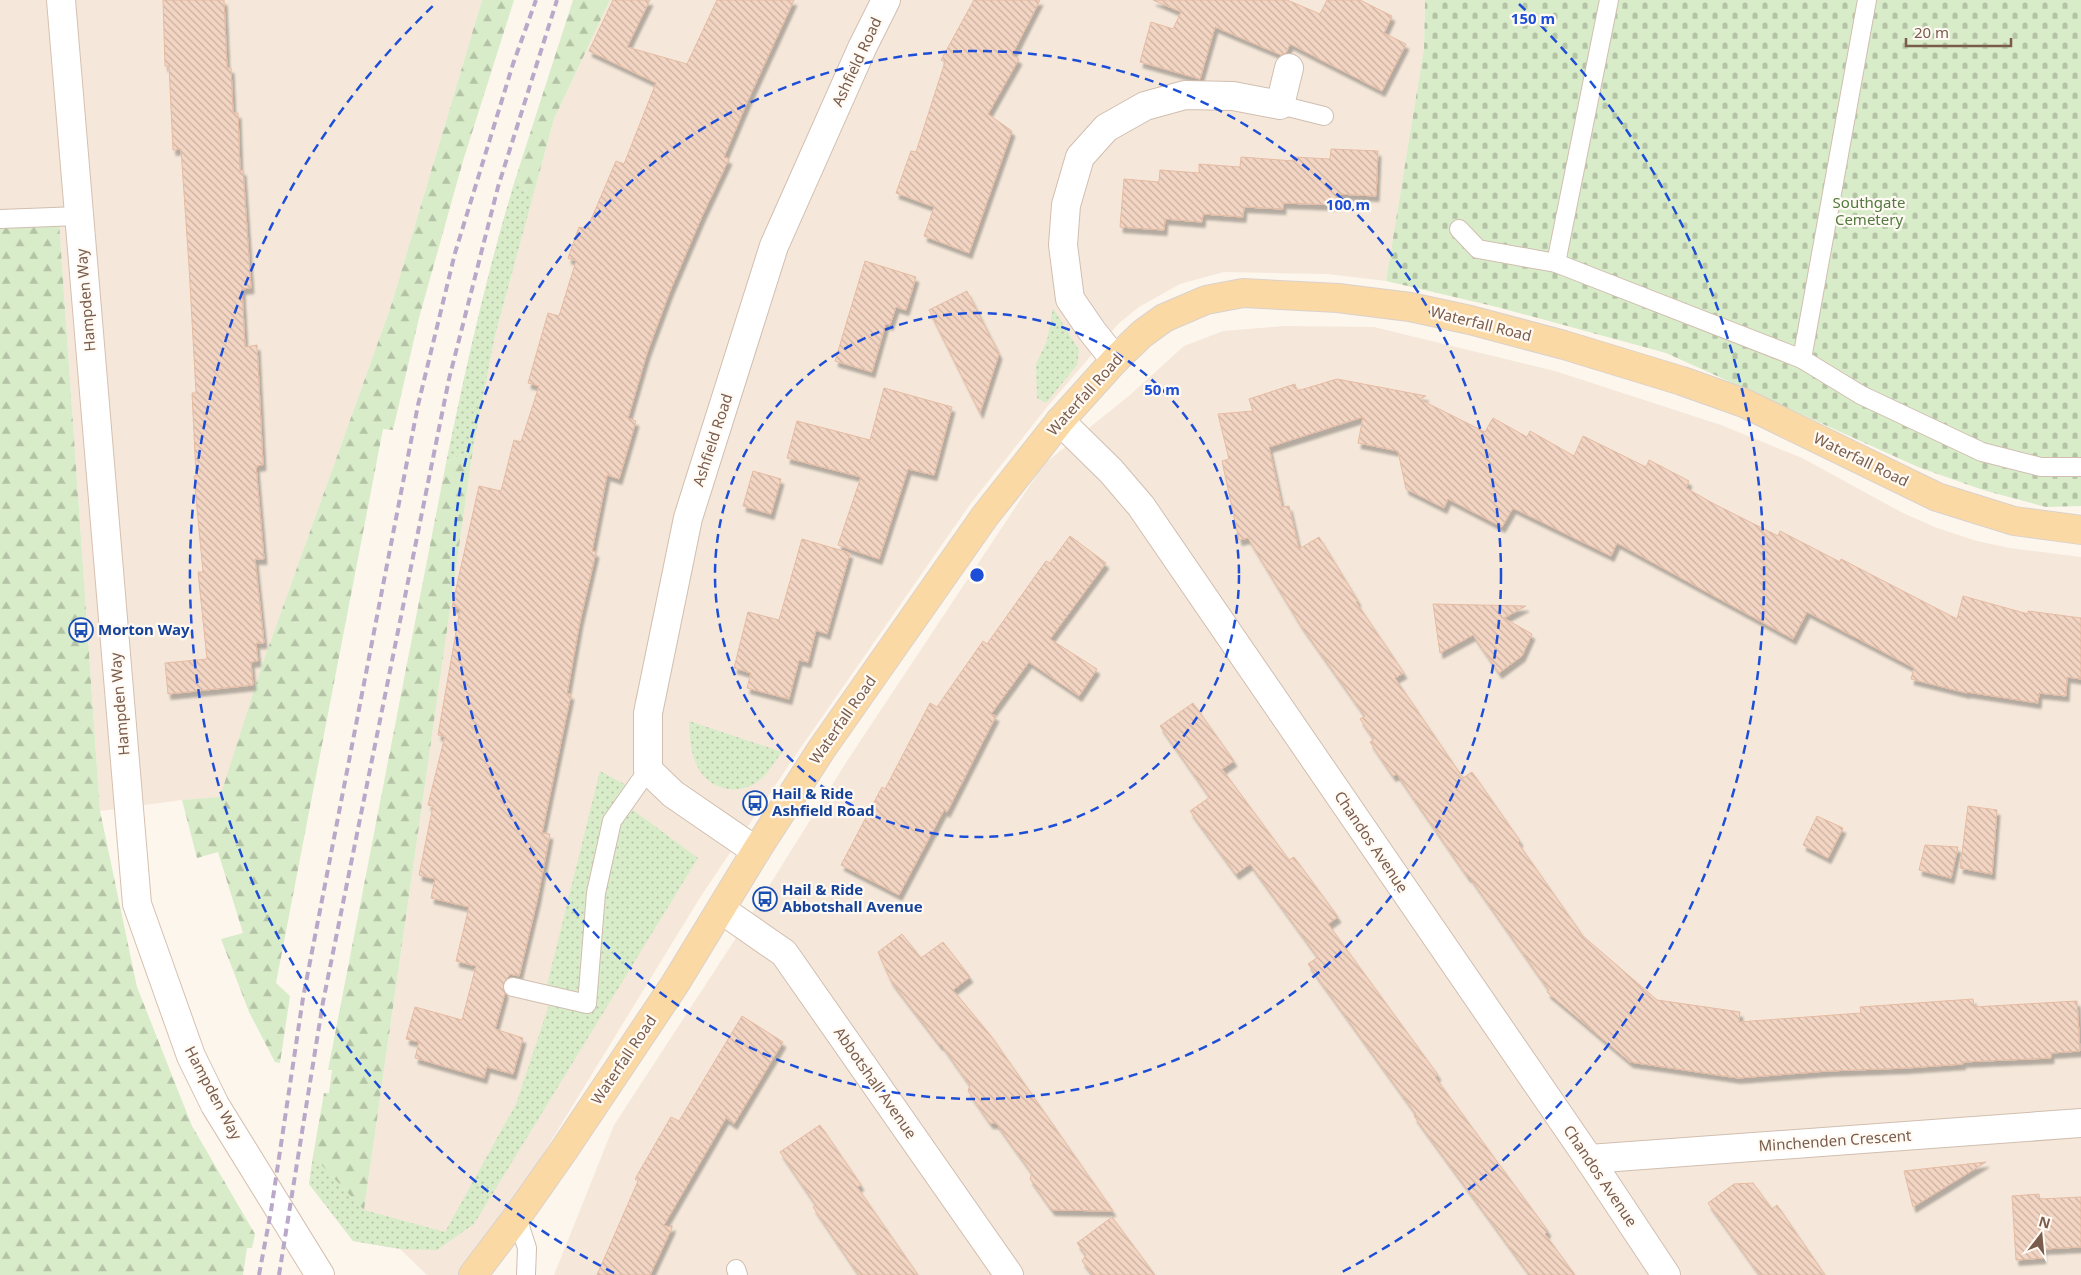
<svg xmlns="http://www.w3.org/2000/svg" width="2081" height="1275" viewBox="0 0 2081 1275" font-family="'Noto Sans',sans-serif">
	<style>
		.residential { fill: #f5e8da }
		.grass { fill: url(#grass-dots) }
		.forest { fill: url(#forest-firs) }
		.cemetery { fill: url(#cemetery-stones) }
		.building { fill: url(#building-back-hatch); stroke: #e6bba3; filter: url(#shadow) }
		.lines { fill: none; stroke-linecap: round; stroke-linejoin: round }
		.lane-casing { stroke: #d1beb0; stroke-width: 20 }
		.street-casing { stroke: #d1beb0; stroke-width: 30 }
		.secondary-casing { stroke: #d6c0b0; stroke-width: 30 }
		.primary-casing { stroke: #dad1cd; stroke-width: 30 }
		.lane { stroke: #fff; stroke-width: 18 }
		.street { stroke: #fff; stroke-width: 28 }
		.secondary { stroke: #fff; stroke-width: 28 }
		.primary { stroke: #fbd9a5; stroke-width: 28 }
		.rail { stroke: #b9a8c9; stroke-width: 4; stroke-dasharray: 8 5; stroke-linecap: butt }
		.ring { fill: none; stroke: #1d4ed8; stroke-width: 2.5; stroke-dasharray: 9 6 }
		.labels { text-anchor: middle; stroke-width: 4.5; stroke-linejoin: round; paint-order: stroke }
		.street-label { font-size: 15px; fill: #7a5c4d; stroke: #fffaf3 }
		.park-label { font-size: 15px; fill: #537a41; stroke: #fffaf3 }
		.transit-label { font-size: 15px; font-weight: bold; fill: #164399; stroke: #fffaf3; text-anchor: start }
		.centre { fill: #1d4ed8; stroke: #fffaf3; stroke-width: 2.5 }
		.ring-label { font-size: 15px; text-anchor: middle; font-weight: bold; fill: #1d4ed8; stroke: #fffaf3; stroke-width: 4.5; stroke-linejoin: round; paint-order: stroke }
	</style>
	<defs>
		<pattern id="grass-dots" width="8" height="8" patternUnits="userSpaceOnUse" patternTransform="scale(1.25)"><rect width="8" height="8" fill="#d8ecc9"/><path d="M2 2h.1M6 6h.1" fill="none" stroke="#b4c2a5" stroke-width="1.8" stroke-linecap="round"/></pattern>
		<pattern id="forest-firs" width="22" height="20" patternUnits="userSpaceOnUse" patternTransform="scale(1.25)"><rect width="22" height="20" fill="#d8ecc9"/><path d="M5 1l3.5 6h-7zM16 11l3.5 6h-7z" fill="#b4c2a5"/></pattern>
		<pattern id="cemetery-stones" width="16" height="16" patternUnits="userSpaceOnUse" patternTransform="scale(1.25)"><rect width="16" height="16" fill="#d8ecc9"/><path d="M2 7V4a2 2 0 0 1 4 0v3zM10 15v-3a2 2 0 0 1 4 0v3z" fill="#b4c2a5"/></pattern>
		<pattern id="building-back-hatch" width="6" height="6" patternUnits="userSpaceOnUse" patternTransform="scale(1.25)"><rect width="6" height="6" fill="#f3d5c3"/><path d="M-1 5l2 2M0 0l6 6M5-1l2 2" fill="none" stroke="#cab0a1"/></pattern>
		<filter id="shadow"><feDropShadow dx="3" dy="5.5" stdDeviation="1" flood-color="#0004"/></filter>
	</defs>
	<rect width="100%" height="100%" fill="#fdf6ec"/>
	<g class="residential">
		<polygon points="0,0 482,0 391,306 262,665 220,798 182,800 100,811 59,223 0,225"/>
		<polygon points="610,0 1425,0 1424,48 1386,281 1327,274 1224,272 1180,284 1139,307 1118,324 1047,407 971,503 797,753 701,896 469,1275 427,1275 400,1249 353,1241 309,1184 313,1156 364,1210 473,449 495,336 554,119"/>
		<polygon points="1284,326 1374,327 1555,371 1721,425 1802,458 1903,513 1937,528 1977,541 2010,548 2081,557 2081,1275 554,1275 614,1125 751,915 847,761 1044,464 1130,395 1184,346 1223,331"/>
	</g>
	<g class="grass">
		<path d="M516 177 532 200 495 336 473 449 446 463C466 367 487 271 516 177Z"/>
		<polygon points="1053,308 1079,350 1077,365 1046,403 1037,398 1036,364 1047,341"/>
		<path d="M689 721 782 752C774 763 767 775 757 782 748 789 733 791 723 788 693 779 690 749 689 721Z"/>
		<polygon points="600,771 628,786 604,820 587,890 584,995 547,985"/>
		<polygon points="633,810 698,858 474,1224 437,1250 400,1249 353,1241 309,1184 313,1156 364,1210 445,1232 516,1104 550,1002 592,1011 605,896 620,823"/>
	</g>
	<g class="forest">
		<polygon points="482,0 514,0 463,161 419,318 393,430 383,429 276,983 290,996 280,1063 275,1062 249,1012 221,939 243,933 218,852 197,858 182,800 220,797 262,665 391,306"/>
		<polygon points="573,0 610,0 554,119 532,200 516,177"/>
		<polygon points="59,222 100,811 137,987 192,1126 255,1234 252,1248 247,1248 243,1275 0,1275 0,225"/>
		<polygon points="473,449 364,1210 313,1156 324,1093 329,1093 332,1070 328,1070 446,463"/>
	</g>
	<polygon class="cemetery" points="1425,0 2081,0 2081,506 2046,507 1983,490 1918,467 1666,353 1497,307 1386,281 1424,48"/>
	<g class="building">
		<polygon points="163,0 224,0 227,68 231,68 233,113 238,113 240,171 243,170 251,288 242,289 245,347 257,345 263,465 256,466 264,559 255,559 264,643 256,643 258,661 251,662 253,685 168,694 165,663 207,659 198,572 203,572 194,476 196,476 192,393 196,393 189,266 181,149 173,150 169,66 165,66"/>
		<polygon points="613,0 650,0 627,47 687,64 717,0 794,0 748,100 724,157 729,159 703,214 670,291 647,353 628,418 636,421 619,479 607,475 592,551 596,552 580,621 567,694 571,694 542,833 550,834 537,901 519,976 510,974 503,984 505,993 495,1029 523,1038 513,1074 487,1067 484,1078 415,1058 419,1042 406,1039 415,1007 462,1020 476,966 456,961 469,907 431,898 435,879 419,875 433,806 428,805 445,736 438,735 460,609 452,607 479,486 501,491 514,440 521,442 539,386 528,383 548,313 559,316 576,261 568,258 579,227 587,229 616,161 624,164 656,83 589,51"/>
		<polygon points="974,0 1040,0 1012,55 1019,59 988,114 1012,131 969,253 924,236 934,207 896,193 911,151 916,152 945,62 941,60"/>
		<polygon points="1153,0 1287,0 1320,14 1327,0 1360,0 1392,16 1384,33 1406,44 1382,91 1290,44 1286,53 1281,55 1215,27 1200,79 1140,62 1151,22 1173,29 1181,12"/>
		<polygon points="1331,149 1378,151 1376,196 1338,194 1338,205 1283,203 1283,209 1244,207 1243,217 1203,214 1202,222 1165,219 1164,230 1120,227 1124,179 1159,182 1160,170 1199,173 1199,164 1240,167 1241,157 1293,161 1293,157 1330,159"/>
		<polygon points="865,261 916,277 906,310 896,307 890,325 886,323 872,372 835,361"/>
		<polygon points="967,291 999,354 980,413 929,310"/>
		<polygon points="1337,379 1426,396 1419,399 1485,432 1493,418 1527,437 1530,431 1574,456 1583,436 1646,467 1649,460 1689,481 1686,488 1716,505 1778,536 1780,531 1840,562 1841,559 1957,619 1963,596 2028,614 2028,611 2081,618 2081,679 2067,677 2066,696 2039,693 2038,703 1967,692 1967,693 1911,679 1914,668 1807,612 1793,639 1617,543 1611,556 1513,508 1502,527 1448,499 1444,508 1406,489 1398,451 1358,443 1363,417 1269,447 1282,507 1289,506 1299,549 1319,537 1358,601 1356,602 1404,673 1395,678 1463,778 1472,772 1520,841 1518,843 1583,936 1657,1000 1740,1012 1739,1022 1861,1013 1860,1007 1973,999 1974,1007 2077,1001 2080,1051 2051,1053 2051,1058 1962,1062 1963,1064 1907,1068 1827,1071 1738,1078 1630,1062 1547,992 1549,990 1469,876 1468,877 1397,774 1393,776 1370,742 1374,739 1360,719 1365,716 1300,624 1248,538 1239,540 1222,461 1229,459 1218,414 1253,411 1249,399 1295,384 1297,391"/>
		<polygon points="884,388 952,407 934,475 908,469 879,559 838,545 861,477 787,458 797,421 870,440"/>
		<polygon points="753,471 781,479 771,514 743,506"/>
		<polygon points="1070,536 1106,563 1050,639 1097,669 1079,696 1029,662 991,714 996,716 947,812 944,810 899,895 841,865 882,787 885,789 930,703 937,707 983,641 987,644 1046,561 1050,563"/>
		<polygon points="802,539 850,553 827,634 816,630 808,662 799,660 789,699 747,688 751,673 734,668 748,612 779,620"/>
		<polygon points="1433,604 1526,606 1504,618 1532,634 1522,656 1499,673 1473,635 1440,653"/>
		<polygon points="1193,703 1234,761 1222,769 1289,860 1294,857 1338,917 1328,924 1438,1075 1435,1077 1548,1231 1545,1234 1575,1275 1530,1275 1414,1116 1416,1114 1308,964 1318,957 1250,864 1236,874 1190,811 1210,797 1160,726"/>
		<polygon points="1968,806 1997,810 1992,874 1960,868"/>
		<polygon points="1817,816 1843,828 1828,858 1803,845"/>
		<polygon points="1925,845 1958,847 1951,878 1919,870"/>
		<polygon points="902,934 921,958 943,942 970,977 953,990 991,1036 1113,1211 1052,1210 1030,1179 1032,1173 996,1123 990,1123 968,1091 970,1085 941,1044 940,1045 891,981 878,952"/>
		<polygon points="742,1016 783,1042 734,1124 726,1118 664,1225 669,1227 672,1225 672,1228 650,1275 597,1275 638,1181 635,1179 671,1117 679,1121"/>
		<polygon points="820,1125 861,1185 857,1187 918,1275 859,1275 813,1207 816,1205 780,1152"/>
		<polygon points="1986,1162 1913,1207 1904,1171"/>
		<polygon points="1753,1183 1772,1209 1777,1205 1825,1275 1760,1275 1708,1203 1734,1184"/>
		<polygon points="2039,1194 2040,1199 2081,1197 2081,1247 2043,1249 2043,1258 2016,1260 2012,1196"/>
		<polygon points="1112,1217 1155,1275 1093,1275 1082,1261 1086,1255 1077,1243"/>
	</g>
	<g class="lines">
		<g class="lane-casing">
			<g id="lane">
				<polyline points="1280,105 1324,116"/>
				<polyline points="0,219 79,216"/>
				<polyline points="1459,229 1478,249 1556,263 1802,359 1861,395 1982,452 2041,467 2081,467"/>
				<polyline points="1556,263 1609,0"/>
				<polyline points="1802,359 1867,0"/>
				<polyline points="513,987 587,1004 596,893 612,821 648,770"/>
				<polyline points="517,1217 527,1248 526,1275"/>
				<polyline points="736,1269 738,1275"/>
			</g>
		</g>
		<g class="street-casing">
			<g id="street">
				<polyline points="1115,360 1092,331 1070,299 1063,245 1066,205 1080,157 1106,128 1145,106 1185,95 1233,96 1280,105 1289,68"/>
				<polyline points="1060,421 1111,471 1141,506 1589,1159 1666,1275"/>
				<polyline points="756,851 673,794 648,770 648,713 688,518 774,246 862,48 886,0"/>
				<polyline points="722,910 784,953 1009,1275"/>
				<polyline points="1589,1159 2081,1123"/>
			</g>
		</g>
		<g class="secondary-casing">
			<polyline id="secondary" points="61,0 137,904 191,1056 215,1105 320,1275"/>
		</g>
		<g class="primary-casing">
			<polyline id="primary" points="473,1275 517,1217 564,1150 675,984 756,851 821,750 985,516 1060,421 1115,360 1142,334 1164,318 1206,300 1243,293 1338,298 1410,307 1470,320 1564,345 1682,381 1744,403 1937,497 2014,521 2081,530"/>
		</g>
		<use href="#lane" class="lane"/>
		<use href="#street" class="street"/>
		<use href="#secondary" class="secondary"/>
		<use href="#primary" class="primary"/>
		<g class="rail">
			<polyline points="259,1275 271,1211 303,998 418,405 455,253 513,64 536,0"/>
			<polyline points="279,1275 323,1002 449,379 498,187 557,0"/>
		</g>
	</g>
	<g class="ring">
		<circle cx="977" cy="575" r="262"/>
		<circle cx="977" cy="575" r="524"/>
		<path d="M614 1273A787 787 0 0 1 435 4M1519 4A787 787 0 0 1 1340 1273"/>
	</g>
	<defs>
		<g id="bus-ring" transform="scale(1.25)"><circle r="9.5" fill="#fffaf3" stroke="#1a4fb4" stroke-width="1.5"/><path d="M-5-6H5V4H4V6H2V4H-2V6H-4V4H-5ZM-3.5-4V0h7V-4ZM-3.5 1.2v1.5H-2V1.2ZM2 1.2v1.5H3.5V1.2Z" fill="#1a4fb4"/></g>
	</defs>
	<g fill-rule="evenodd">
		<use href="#bus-ring" x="81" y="630"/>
		<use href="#bus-ring" x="755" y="803"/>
		<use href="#bus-ring" x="765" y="899"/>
	</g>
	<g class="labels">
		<g class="street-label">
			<text transform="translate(857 62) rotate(-65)" y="5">Ashfield Road</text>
			<text transform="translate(86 300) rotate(-95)" y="5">Hampden Way</text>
			<text transform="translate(1481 324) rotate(14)" y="5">Waterfall Road</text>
			<text transform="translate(1085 395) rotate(-48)" y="5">Waterfall Road</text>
			<text transform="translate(713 440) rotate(-72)" y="5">Ashfield Road</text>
			<text transform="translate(1861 460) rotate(26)" y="5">Waterfall Road</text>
			<text transform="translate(120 704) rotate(-95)" y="5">Hampden Way</text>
			<text transform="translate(843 720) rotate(-55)" y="5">Waterfall Road</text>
			<text transform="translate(1371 842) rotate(56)" y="5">Chandos Avenue</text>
			<text transform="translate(624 1060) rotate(-56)" y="5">Waterfall Road</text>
			<text transform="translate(875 1083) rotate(55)" y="5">Abbotshall Avenue</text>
			<text transform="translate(213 1093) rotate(62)" y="5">Hampden Way</text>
			<text transform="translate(1835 1141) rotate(-4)" y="5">Minchenden Crescent</text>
			<text transform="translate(1600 1176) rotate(56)" y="5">Chandos Avenue</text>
		</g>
		<g class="park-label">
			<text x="1869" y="208">Southgate<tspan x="1869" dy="17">Cemetery</tspan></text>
		</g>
		<g class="transit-label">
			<text x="98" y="635">Morton Way</text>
			<text x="772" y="799">Hail &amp; Ride<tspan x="772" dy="17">Ashfield Road</tspan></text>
			<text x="782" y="895">Hail &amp; Ride<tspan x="782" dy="17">Abbotshall Avenue</tspan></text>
		</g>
	</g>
	<circle cx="977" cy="575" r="8" class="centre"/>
	<g class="ring-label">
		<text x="1533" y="24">150 m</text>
		<text x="1348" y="210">100 m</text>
		<text x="1162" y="395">50 m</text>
	</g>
	<g transform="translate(2041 1235) rotate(16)" stroke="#fffaf3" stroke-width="4" paint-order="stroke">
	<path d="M0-4L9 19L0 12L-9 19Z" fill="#7a5c4d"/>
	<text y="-8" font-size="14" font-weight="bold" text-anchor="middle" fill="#7a5c4d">N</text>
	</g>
	<path d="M1906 38v8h105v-8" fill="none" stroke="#7a5c4d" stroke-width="2.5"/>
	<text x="1914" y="38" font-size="15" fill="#7a5c4d" stroke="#fffaf3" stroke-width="4" paint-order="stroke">20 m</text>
</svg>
